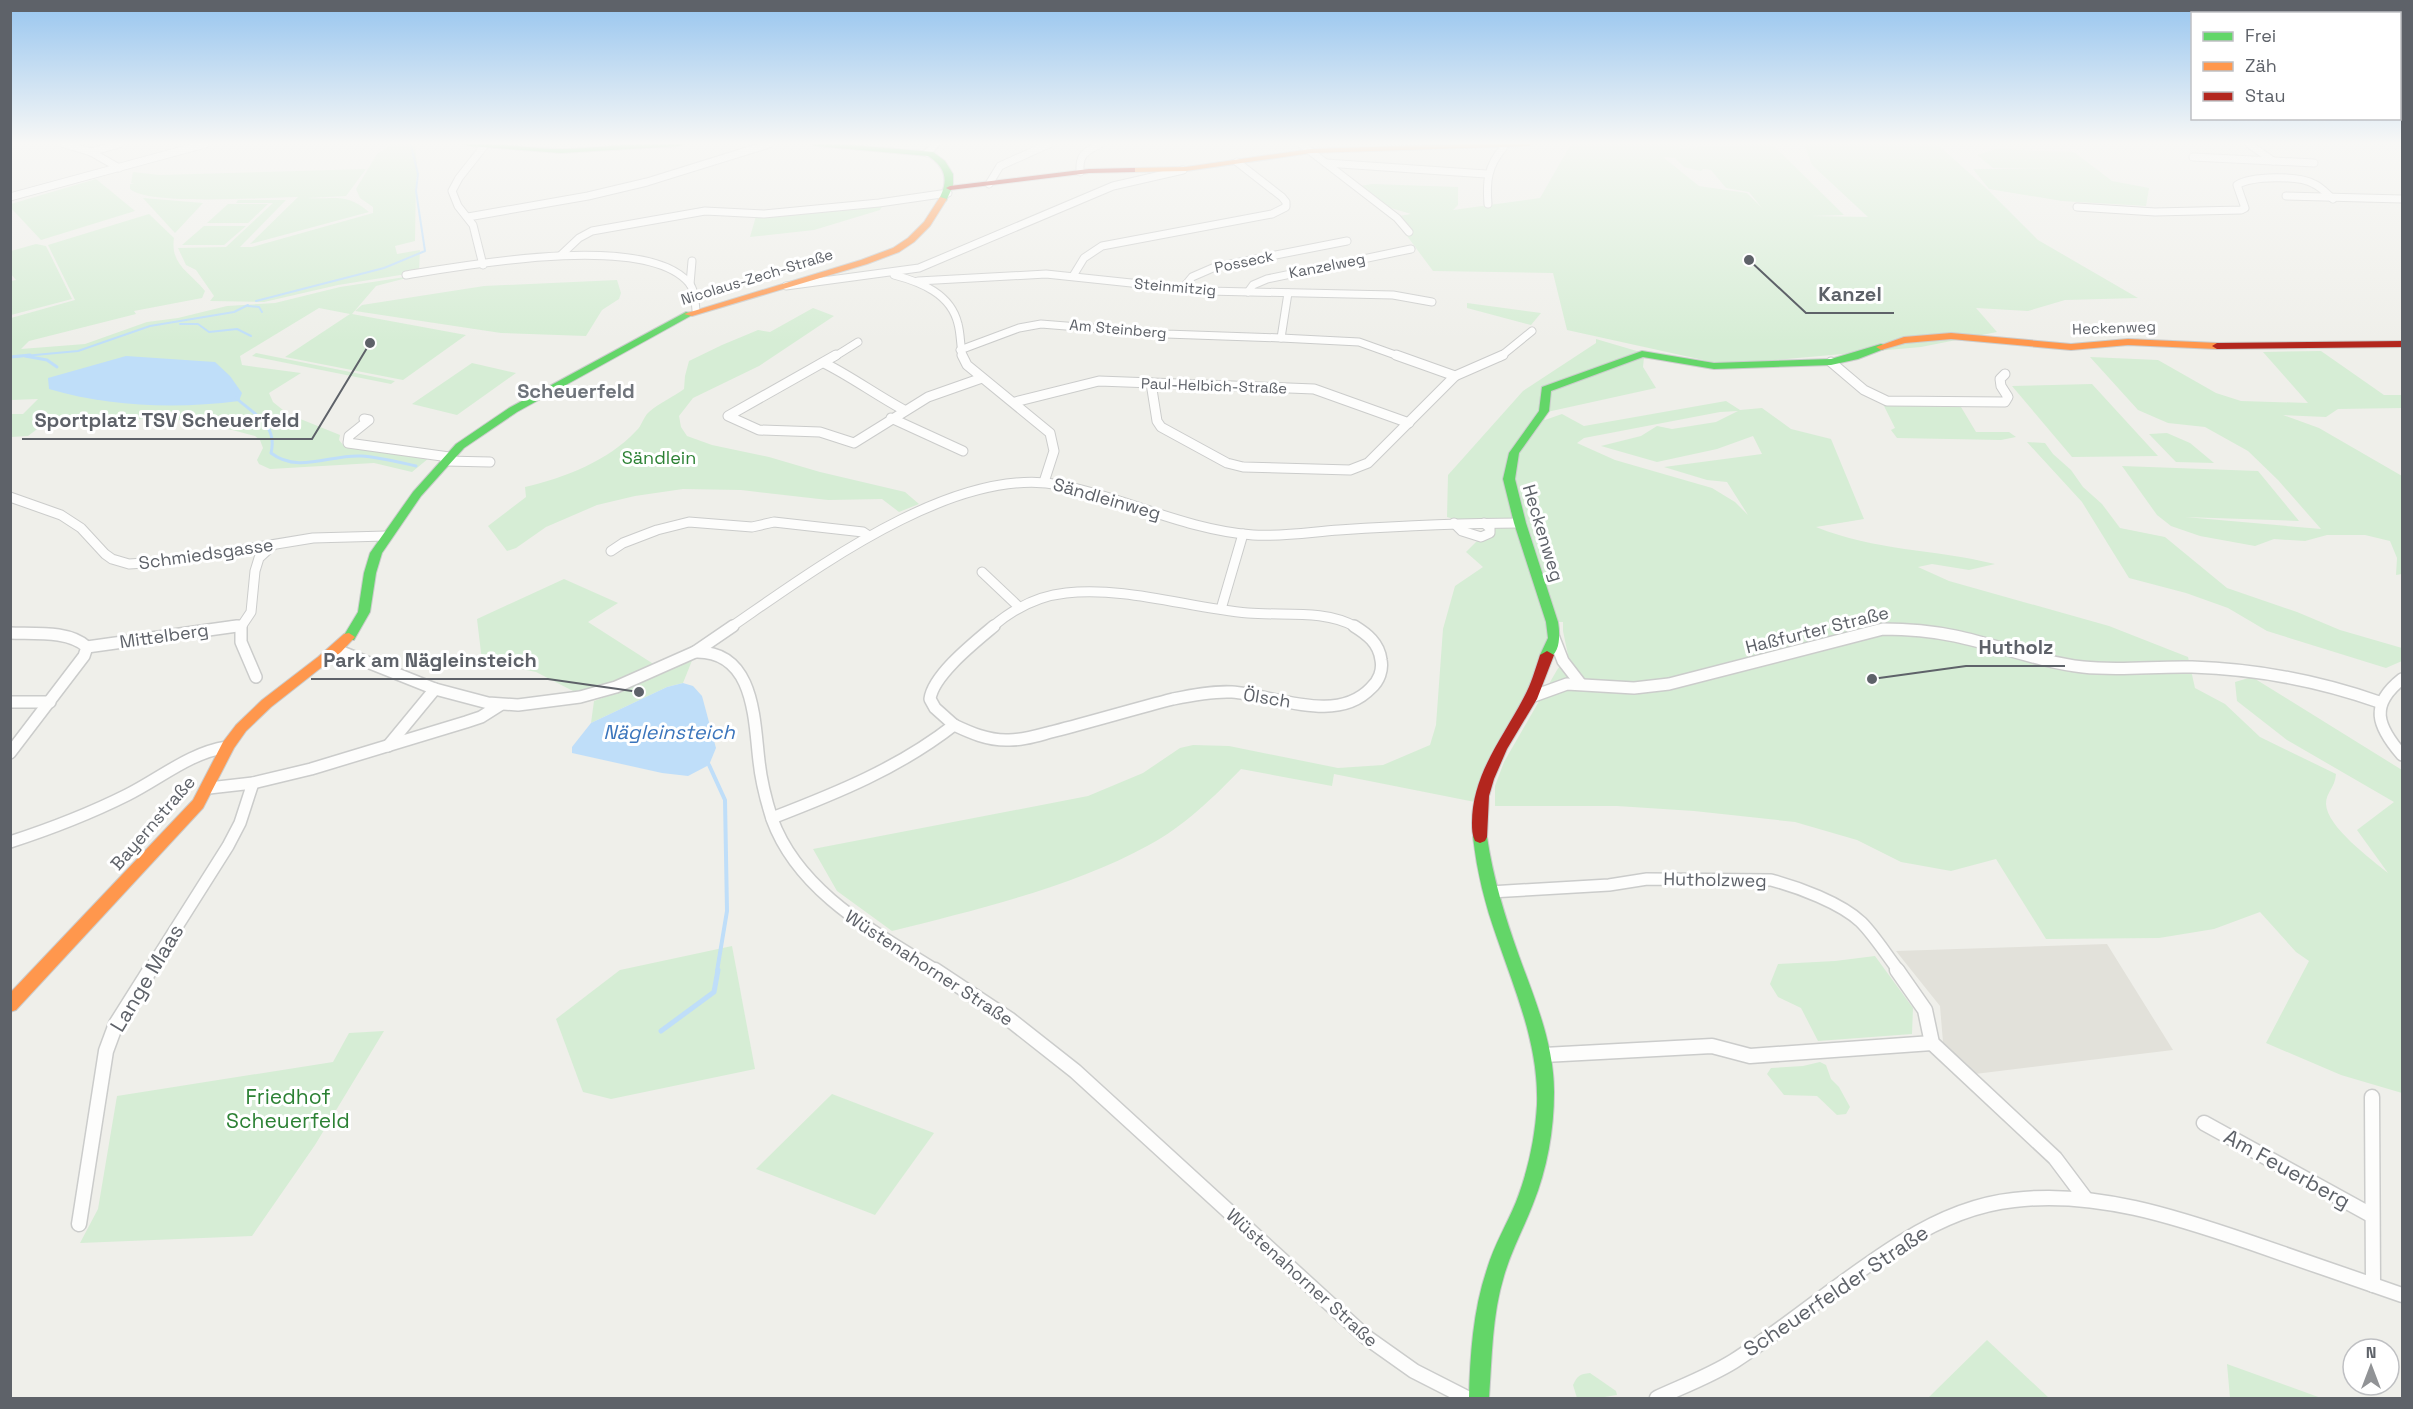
<svg xmlns="http://www.w3.org/2000/svg" width="2413" height="1409" viewBox="0 0 2413 1409" font-family="'Space Grotesk',sans-serif">
	<style>
		.education { fill: #e2e1da }
		.green { fill: #d6edd5; fill-rule: evenodd }
		.water { fill: #bfdef9 }
		.lines { fill: none; stroke-linecap: round; stroke-linejoin: round }
		.stream-far3 { stroke: #bfdef9; stroke-width: 2 }
		.stream-far2 { stroke: #bfdef9; stroke-width: 3 }
		.stream-far1 { stroke: #bfdef9; stroke-width: 4 }
		.stream { stroke: #bfdef9; stroke-width: 5 }
		.street-far3-casing { stroke: #cbcccb; stroke-width: 9 }
		.street-far2-casing { stroke: #cbcccb; stroke-width: 11 }
		.street-far1-casing { stroke: #cbcccb; stroke-width: 14 }
		.street-casing { stroke: #cbcccb; stroke-width: 17 }
		.fast-casing { stroke: #cbcccc; stroke-width: 2 }
		.slow-casing { stroke: #cbcccc; stroke-width: 2 }
		.jam-casing { stroke: #cbcccc; stroke-width: 2 }
		.street-far3 { stroke: #fdfdfc; stroke-width: 7 }
		.street-far2 { stroke: #fdfdfc; stroke-width: 9 }
		.street-far1 { stroke: #fdfdfc; stroke-width: 11 }
		.street { stroke: #fdfdfc; stroke-width: 14 }
		.fast { fill: #63d668; fill-rule: evenodd }
		.slow { fill: #ff974d; fill-rule: evenodd }
		.jam { fill: #b3261e; fill-rule: evenodd }
		.labels { text-anchor: middle; stroke-width: 6; stroke-linejoin: round; paint-order: stroke }
		.far-street-label { font-size: 15px; fill: #5e6269; stroke: #fff }
		.park-label { font-size: 18px; fill: #2c8134; stroke: #fff }
		.street-label { font-size: 18px; fill: #5e6269; stroke: #fff }
		.far-district-label { font-size: 20px; font-weight: bold; fill: #6f747b; stroke: #fff }
		.water-label { font-size: 20px; font-style: italic; fill: #3b75bc; stroke: #fff }
		.near-street-label { font-size: 21px; fill: #5e6269; stroke: #fff }
		.near-park-label { font-size: 21px; fill: #2c8134; stroke: #fff }
		.leader { fill: none; stroke: #5e6269; stroke-width: 2 }
		.callout-dot { fill: #5e6269; stroke: #fff; stroke-width: 2 }
		.callout-label { font-size: 20px; text-anchor: middle; font-weight: bold; fill: #5e6269; stroke: #fff; stroke-width: 6; stroke-linejoin: round; paint-order: stroke }
	</style>
	<rect width="100%" height="100%" fill="#efefea"/>
	<polygon class="education" points="2107,944 2173,1050 1975,1074 1943,1042 1940,1006 1896,951"/>
	<g class="green">
		<polygon points="392,144 415,144 418,176 416,177 415,241 395,246 397,254 420,250 419,272 338,285 264,302 210,301 214,296 196,270 186,265 178,248 226,247 273,203 236,203 238,200 286,200 240,247 252,247 373,213 373,207 360,198 356,189 377,154"/>
		<path d="M1571 144H1684L1679 148 1772 144 1844 215 1811 216 1868 217 1812 165 1805 147 1809 144H1937L1986 188 2038 240 2138 298 2065 300 2028 311 1976 308 1997 332 1921 347 1741 363H1717L1567 330 1553 273 1433 271 1393 217 1411 214 1384 206 1360 186 1372 184 1458 187V205L1453 210 1540 198ZM1663 157 1675 158 1684 167 1701 171 1703 169 1711 170 1726 188 1749 192 1762 208 1747 193 1699 186Z"/>
		<polygon points="1996,149 2074,152 2112,181 2149,188 2146,206 2062,201 1989,189 1973,169 2057,169 1993,168 1977,155"/>
		<path d="M366 169 346 196 307 198C334 200 346 192 369 212L250 244 298 197C268 197 148 206 130 189V184H134L131 183 133 172 159 175Z"/>
		<polygon points="96,179 135,211 41,240 11,208 11,204"/>
		<polygon points="143,198 203,203 175,233"/>
		<polygon points="228,204 268,204 248,223 207,223"/>
		<polygon points="883,205 880,210 814,230 750,237 756,216"/>
		<path d="M149 214 174 238C170 265 190 272 205 291L202 298 134 311 136 314 29 341 21 349 85 344 147 322 178 318 227 306 275 303 340 287 418 275 376 286 352 314 466 335 403 380 285 357 350 314 319 308 240 356 242 365 301 373 269 393 273 402 288 414 340 435 339 440 344 446 429 458 412 472 374 463 270 469 259 464 257 460 263 448 260 440 255 436 198 421 154 419 49 420 28 436 11 437V414H23L38 399 11 400V318L75 300 48 245Z"/>
		<polygon points="204,226 246,226 224,245 182,245"/>
		<polygon points="36,244 46,246 72,299 11,315 11,281 16,280 11,274 11,251"/>
		<polygon points="617,280 621,293 619,299 602,310 586,336 501,333 355,311 362,305 484,286"/>
		<polygon points="1467,303 1541,313 1531,325 1467,308"/>
		<path d="M813 308 834 316 759 366 693 398 679 416 681 427 687 436 712 445 769 457 820 472 905 492 919 504 899 512 882 499 828 500 741 490 683 489 635 496 597 505 546 527 516 548 507 551 488 526 526 497 525 487C564 478 608 461 636 431 642 426 643 417 649 412 659 403 673 397 684 389L685 376 689 361 722 345 758 330 770 332Z"/>
		<path d="M1596 339 1647 354 1551 386 1540 417 1545 420 1562 414 1584 426 1726 401 1740 410 1762 408 1791 429 1831 439 1864 519 1816 527C1875 551 1934 549 1995 564L1969 570 1932 564 1918 567 1949 581 2109 626 2188 657 2195 688 2225 704 2260 737 2336 774C2335 788 2326 792 2326 804 2327 827 2371 859 2388 873L2357 830 2394 802 2287 740 2237 701 2235 682 2252 677 2402 770V1093L2341 1075 2266 1043 2309 961 2296 952 2260 912 2214 929 2159 938 2046 939 1996 859 1951 871 1901 862 1857 840 1795 822 1694 811 1617 806H1495V786L1504 762 1557 670 1568 655 1563 631V622H1552L1554 638 1480 803 1334 774 1332 786 1241 769C1214 797 1183 827 1149 845 1073 887 975 910 892 931L837 891 813 849 1088 796 1143 773 1180 748 1193 745 1229 746 1338 768 1383 765 1430 745 1436 725 1443 629 1455 586 1483 567 1466 552 1490 528 1520 523 1511 451 1512 519 1459 521 1447 517 1448 475 1523 391 1596 343ZM1738 411 1716 422 1672 429 1657 426 1641 436 1601 446 1657 462 1717 449 1753 436 1762 454 1664 467 1707 480 1727 482 1748 515 1735 502 1712 488 1615 460 1577 443 1584 438 1720 412Z"/>
		<polygon points="2321,351 2384,395 2402,395 2402,408 2338,409 2326,417 2283,415 2319,428 2402,476 2402,574 2396,575 2397,558 2390,541 2365,535 2327,535 2305,541 2274,539 2255,546 2200,536 2171,526 2157,515 2122,466 2258,471 2299,521 2185,517 2321,529 2278,480 2248,451 2205,427 2168,423 2138,410 2090,357 2158,360 2216,393 2241,401 2308,403 2263,352"/>
		<polygon points="256,353 395,381 391,384 252,356"/>
		<polygon points="1644,357 1643,367 1656,388 1547,412 1552,389"/>
		<polygon points="472,363 516,373 457,415 412,404"/>
		<polygon points="2092,384 2158,456 2072,457 2012,386"/>
		<polygon points="1883,404 1961,407 1976,432 2009,432 2016,437 2001,440 1897,438 1891,430 1895,428"/>
		<polygon points="2167,433 2190,443 2214,463 2176,462 2149,434"/>
		<polygon points="2027,442 2045,443 2053,454 2071,470 2083,487 2102,504 2120,528 2165,537 2227,588 2297,612 2340,630 2402,648 2402,661 2386,668 2267,631 2228,608 2186,593 2129,578 2082,502"/>
		<polygon points="564,579 618,603 588,622 655,665 610,683 575,692 536,672 482,661 477,619"/>
		<polygon points="693,658 683,683 667,687 591,723 594,701 630,688"/>
		<polygon points="732,946 755,1069 611,1099 583,1092 556,1019 620,970"/>
		<polygon points="1875,956 1913,1008 1912,1034 1818,1041 1801,1008 1778,997 1770,984 1778,964 1835,961"/>
		<polygon points="384,1031 315,1145 252,1236 80,1243 98,1209 117,1096 333,1062 349,1033"/>
		<polygon points="1820,1062 1826,1065 1831,1079 1839,1087 1850,1107 1846,1114 1837,1115 1817,1096 1784,1095 1767,1074 1771,1068 1803,1066"/>
		<polygon points="832,1094 934,1133 875,1215 756,1169"/>
		<polygon points="1987,1340 2049,1398 1928,1398"/>
		<polygon points="2227,1364 2321,1398 2230,1398"/>
		<path d="M1590 1373 1616 1391 1617 1395 1598 1398H1577L1573 1385C1577 1376 1580 1374 1590 1373Z"/>
	</g>
	<g class="water">
		<path d="M126 356 215 362 230 376 242 393 239 401C177 409 110 407 49 389L48 378Z"/>
		<polygon points="683,683 693,686 702,696 716,748 709,765 688,776 662,773 572,753 572,747 591,723 667,687"/>
	</g>
	<g class="lines">
		<g class="stream-far3">
			<polyline points="256,301 384,268 425,251 416,191 418,174 411,146"/>
			<polyline points="248,306 259,307 262,312"/>
			<polyline points="180,324 198,324 209,332 237,329 251,336"/>
			<polyline points="25,356 29,357"/>
			<polyline points="13,357 78,351 150,326 234,312 248,305"/>
		</g>
		<g class="stream-far2">
			<polyline points="25,356 47,360 57,367"/>
			<polyline points="10,357 30,355"/>
			<path d="M236 398C255 415 278 425 271 453 298 474 331 454 361 456 379 457 398 462 416 466"/>
		</g>
		<polyline class="stream-far1" points="709,765 725,800 727,911 717,971"/>
		<polyline class="stream" points="661,1031 714,992 718,970"/>
		<g class="street-far3-casing">
			<g id="street-far3">
				<polyline points="64,144 91,152 119,168"/>
				<polyline points="1301,144 1397,218 1409,232"/>
				<polyline points="2249,144 2273,161"/>
				<polyline points="91,152 119,144"/>
				<polyline points="927,153 936,144"/>
				<polyline points="2193,157 2314,163"/>
				<polyline points="1326,163 1486,174"/>
				<path d="M1080 172C1079 154 1085 152 1100 144"/>
				<polyline points="989,184 1000,166 1049,144"/>
				<polyline points="2286,196 2402,199"/>
				<polyline points="10,197 205,144"/>
				<path d="M1488 204C1486 181 1488 166 1503 148L1502 145"/>
				<path d="M2077 207 2155 212 2241 210 2245 208 2237 185C2251 176 2299 175 2314 184 2321 187 2327 194 2333 199"/>
				<polyline points="468,217 588,196 647,182 769,144"/>
				<polyline points="561,255 579,238 592,231 705,211 764,214 879,203 948,193"/>
				<polyline points="483,265 473,225 458,206 452,191 459,178 485,145"/>
				<path d="M406 275C467 265 646 232 689 283 695 290 695 302 696 310"/>
				<path d="M894 275C921 282 951 294 958 324 961 335 960 346 963 357"/>
				<polyline points="1073,276 1084,258 1102,246 1272,214 1286,207 1286,202 1282,197 1237,162"/>
				<polyline points="918,281 1046,274 1207,291 1393,295 1432,302"/>
				<polyline points="690,284 692,261"/>
				<polyline points="786,286 919,268 1113,186 1183,170"/>
				<polyline points="1183,288 1192,277 1215,267 1347,241"/>
				<polyline points="1248,292 1253,285 1267,279 1411,249"/>
				<polyline points="1281,338 1359,342 1401,357"/>
				<polyline points="960,350 1019,328 1041,324 1166,334 1281,338 1288,293"/>
				<polyline points="834,357 858,342"/>
				<polyline points="1500,357 1532,331"/>
			</g>
		</g>
		<g class="street-far2-casing">
			<g id="street-far2">
				<polyline points="836,355 728,416 759,430 820,432 854,443 928,397 982,378"/>
				<polyline points="962,355 967,365 1050,433 1054,451 1044,482"/>
				<polyline points="1396,355 1455,376 1503,355"/>
				<polyline points="1831,362 1864,390 1887,401 2005,402 2008,397 2001,386 2000,379 2005,374"/>
				<path d="M824 363C852 377 876 395 904 410"/>
				<polyline points="1151,383 1157,421 1161,427 1227,463 1243,467 1350,470 1368,463 1455,376"/>
				<polyline points="1015,402 1099,381 1314,389 1409,423"/>
				<polyline points="891,418 963,451"/>
				<polyline points="364,419 369,420 349,436 348,443 449,457"/>
				<polyline points="445,461 490,462"/>
				<polyline points="10,497 61,515 81,528 105,554 112,559 129,564 173,561 313,538 386,536"/>
				<polyline points="1454,523 1462,531 1481,537 1490,533 1490,528 1484,523"/>
				<polyline points="611,551 623,543 657,530 689,522 752,527 774,522 863,532 869,536"/>
				<polyline points="982,572 1019,607"/>
				<polyline points="1221,609 1243,534"/>
				<polyline points="226,627 241,625"/>
				<polyline points="241,627 251,612 255,571 259,558 273,545"/>
				<path d="M731 627C814 570 955 464 1060 485 1125 498 1186 530 1253 535 1281 537 1311 532 1339 530 1399 526 1459 523 1520 523"/>
				<path d="M992 627C1013 609 1037 596 1066 593 1124 586 1190 608 1248 613 1283 616 1325 609 1356 627"/>
			</g>
		</g>
		<g class="street-far1-casing">
			<g id="street-far1">
				<polyline points="241,626 241,642 256,677"/>
				<path d="M10 633C33 634 69 630 87 647L84 656 10 753"/>
				<polyline points="1554,638 1563,661 1580,683"/>
				<polyline points="87,647 237,626"/>
				<path d="M337 650 435 689 488 703 518 705 580 697 616 687 695 652C755 650 754 720 759 761 761 781 766 800 772 819 799 893 875 932 937 971"/>
				<polyline points="695,652 733,626"/>
				<path d="M2402 679C2369 705 2377 726 2402 755"/>
				<path d="M1531 697 1567 684 1634 688 1669 684 1883 629C1908 629 1931 631 1955 636 1998 645 2039 662 2083 667 2119 671 2156 666 2192 667 2256 669 2319 681 2379 702"/>
				<polyline points="10,702 50,702"/>
				<path d="M954 725C971 733 987 740 1006 740 1022 741 1039 735 1055 731 1094 721 1134 709 1173 699 1192 695 1212 691 1232 692 1274 695 1336 725 1371 688 1379 681 1383 670 1381 660 1379 643 1367 634 1354 626"/>
				<path d="M954 725 935 708 930 699C933 675 975 642 994 626"/>
				<polyline points="388,746 435,689"/>
				<polyline points="253,783 311,769 466,722 481,717 500,705"/>
				<path d="M772 818C837 793 899 768 954 725"/>
				<path d="M10 842C50 829 89 814 127 795 161 778 189 753 227 747"/>
				<path d="M1490 892 1609 885 1647 879 1771 880C1798 887 1841 903 1861 922 1875 936 1887 956 1899 971"/>
				<polyline points="149,971 228,846 240,823 253,783 209,788"/>
			</g>
		</g>
		<g class="street-casing">
			<g id="street">
				<polyline points="935,970 1009,1019 1075,1071 1366,1337 1414,1371 1467,1398"/>
				<polyline points="1897,970 1925,1010 1932,1043 2055,1158 2085,1198"/>
				<polyline points="1544,1055 1712,1046 1750,1056 1932,1043"/>
				<polyline points="2372,1097 2373,1285"/>
				<polyline points="2204,1123 2371,1215"/>
				<polyline points="79,1224 106,1051 116,1024 150,970"/>
				<path d="M1657 1398C1683 1386 1710 1376 1734 1361 1793 1323 1845 1277 1904 1241 1938 1220 1975 1204 2014 1200 2095 1190 2176 1217 2252 1243 2302 1260 2352 1278 2402 1295"/>
			</g>
		</g>
		<g class="fast-casing">
			<g id="fast">
				<path d="M465 144C498 142 530 149 563 149 603 148 644 141 684 144L680 146 561 153 469 146Z"/>
				<path d="M812 144H840L933 152 945 161 953 174V186L946 201H940L939 199C949 181 946 167 928 156L816 146Z"/>
				<polygon points="686,312 694,314 517,412 464,448 421,496 382,553 376,573 370,612 354,640 344,640 343,637 358,612 364,573 370,553 413,492 456,444 509,408"/>
				<path d="M1881 344 1884 345V349L1858 359 1831 365 1714 369 1643 357 1551 391 1549 411 1519 453 1515 479 1526 523 1558 622C1560 634 1561 654 1547 659L1542 658 1540 655 1548 638 1546 622 1514 523 1503 479 1509 453 1539 411 1542 387 1642 351 1714 363 1831 359Z"/>
				<path d="M1480 831 1485 833 1487 837C1493 878 1505 917 1519 956 1535 1000 1554 1044 1554 1092 1554 1130 1547 1169 1533 1204 1524 1228 1511 1251 1504 1276 1492 1315 1492 1357 1489 1398H1469C1470 1356 1473 1310 1487 1269 1494 1245 1507 1224 1516 1202 1528 1171 1535 1138 1537 1105 1539 1046 1516 993 1497 938 1485 905 1477 872 1473 837L1475 833Z"/>
			</g>
		</g>
		<g class="slow-casing">
			<g id="slow">
				<polygon points="1464,144 1532,144 1528,146 1311,153 1186,171 1132,172 1128,170 1132,168 1186,167 1311,149"/>
				<polygon points="940,197 947,199 930,226 914,242 899,252 867,264 692,316 684,314 861,260 893,248 908,238 924,222"/>
				<polygon points="1951,333 2071,344 2128,339 2217,343 2222,346 2217,349 2128,345 2071,350 1951,339 1905,343 1881,350 1876,347 1904,337"/>
				<polygon points="349,633 355,637 341,652 271,707 246,731 234,748 203,808 16,1010 10,1012 10,993 193,800 223,742 236,725 262,700 318,657 344,634"/>
			</g>
		</g>
		<g class="jam-casing">
			<g id="jam">
				<polygon points="1132,168 1135,168 1135,172 1089,173 950,190 946,188 950,186 1089,169"/>
				<polygon points="2402,341 2402,347 2217,349 2212,346 2217,343"/>
				<path d="M1547 651 1554 655 1537 699 1507 749 1494 779 1489 796 1487 837 1485 841 1480 843 1475 841C1472 835 1472 829 1472 823 1472 775 1502 739 1523 699 1531 685 1535 670 1540 655Z"/>
			</g>
		</g>
		<use href="#street-far3" class="street-far3"/>
		<use href="#street-far2" class="street-far2"/>
		<use href="#street-far1" class="street-far1"/>
		<use href="#street" class="street"/>
		<use href="#fast" class="fast"/>
		<use href="#slow" class="slow"/>
		<use href="#jam" class="jam"/>
	</g>
	<linearGradient id="sky" x2="0" y2="1"><stop stop-color="#97c5ef"/><stop offset="0.42" stop-color="#f8f8f6"/><stop offset="1" stop-color="#f8f8f6" stop-opacity="0"/></linearGradient>
	<rect width="2413" height="341" fill="url(#sky)"/>
	<g class="labels">
		<g class="far-street-label">
			<text transform="translate(1244 262) rotate(-12)" y="5">Posseck</text>
			<text transform="translate(1327 266) rotate(-11)" y="5">Kanzelweg</text>
			<text transform="translate(757 277) rotate(-17)" y="5">Nicolaus-Zech-Straße</text>
			<text transform="translate(1175 287) rotate(5)" y="5">Steinmitzig</text>
			<text transform="translate(2114 328) rotate(-2)" y="5">Heckenweg</text>
			<text transform="translate(1118 329) rotate(5)" y="5">Am Steinberg</text>
			<text transform="translate(1214 386) rotate(2)" y="5">Paul-Helbich-Straße</text>
		</g>
		<g class="park-label">
			<text x="659" y="464">Sändlein</text>
		</g>
		<g class="street-label">
			<text transform="translate(1107 499) rotate(16)" y="6">Sändleinweg</text>
			<text transform="translate(1543 533) rotate(73)" y="6">Heckenweg</text>
			<text transform="translate(206 554) rotate(-8)" y="6">Schmiedsgasse</text>
			<text transform="translate(1817 630) rotate(-14)" y="6">Haßfurter Straße</text>
			<text transform="translate(164 636) rotate(-8)" y="6">Mittelberg</text>
			<text transform="translate(1267 698) rotate(9)" y="6">Ölsch</text>
			<text transform="translate(153 823) rotate(-49)" y="6">Bayernstraße</text>
			<text transform="translate(1715 880) rotate(1)" y="6">Hutholzweg</text>
			<text transform="translate(929 968) rotate(33)" y="6">Wüstenahorner Straße</text>
			<text transform="translate(1302 1278) rotate(42)" y="6">Wüstenahorner Straße</text>
		</g>
		<g class="far-district-label">
			<text x="576" y="398">Scheuerfeld</text>
		</g>
		<g class="water-label">
			<text x="669" y="739">Nägleinsteich</text>
		</g>
		<g class="near-street-label">
			<text transform="translate(147 978) rotate(-59)" y="7">Lange Maas</text>
			<text transform="translate(2287 1169) rotate(29)" y="7">Am Feuerberg</text>
			<text transform="translate(1836 1291) rotate(-34)" y="7">Scheuerfelder Straße</text>
		</g>
		<g class="near-park-label">
			<text x="288" y="1104">Friedhof<tspan x="288" dy="24">Scheuerfeld</tspan></text>
		</g>
	</g>
	<path class="leader" d="M1749 260L1806 313H1894M370 343L312 439H22M1872 679L1966 666H2065M639 692L548 679H311"/>
	<g class="callout-dot">
		<circle cx="1749" cy="260" r="6"/>
		<circle cx="370" cy="343" r="6"/>
		<circle cx="1872" cy="679" r="6"/>
		<circle cx="639" cy="692" r="6"/>
	</g>
	<g class="callout-label">
		<text x="1850" y="301">Kanzel</text>
		<text x="167" y="427">Sportplatz TSV Scheuerfeld</text>
		<text x="2016" y="654">Hutholz</text>
		<text x="430" y="667">Park am Nägleinsteich</text>
	</g>
	<rect width="2413" height="1409" fill="none" stroke="#5e6269" stroke-width="24"/>
	<rect x="2191" y="12" width="210" height="108" fill="#ffffff" stroke="#bfc0c3" stroke-width="1.5"/>
	<rect x="2203" y="32" width="30" height="9" fill="#63d668" stroke="#bfc0c3" stroke-width="1.5"/>
	<text x="2245" y="42" font-size="18" fill="#5e6269">Frei</text>
	<rect x="2203" y="62" width="30" height="9" fill="#ff974d" stroke="#bfc0c3" stroke-width="1.5"/>
	<text x="2245" y="72" font-size="18" fill="#5e6269">Zäh</text>
	<rect x="2203" y="92" width="30" height="9" fill="#b3261e" stroke="#bfc0c3" stroke-width="1.5"/>
	<text x="2245" y="102" font-size="18" fill="#5e6269">Stau</text>
	<g transform="translate(2371 1367)"><circle r="28" fill="#ffffff" stroke="#bfc0c3" stroke-width="1.5"/>
	<path d="M0-4.5L10 22L0 15L-10 22Z" fill="#919396"/>
	<text y="-9" font-size="16" font-weight="bold" text-anchor="middle" fill="#5e6269">N</text>
	</g>
</svg>
